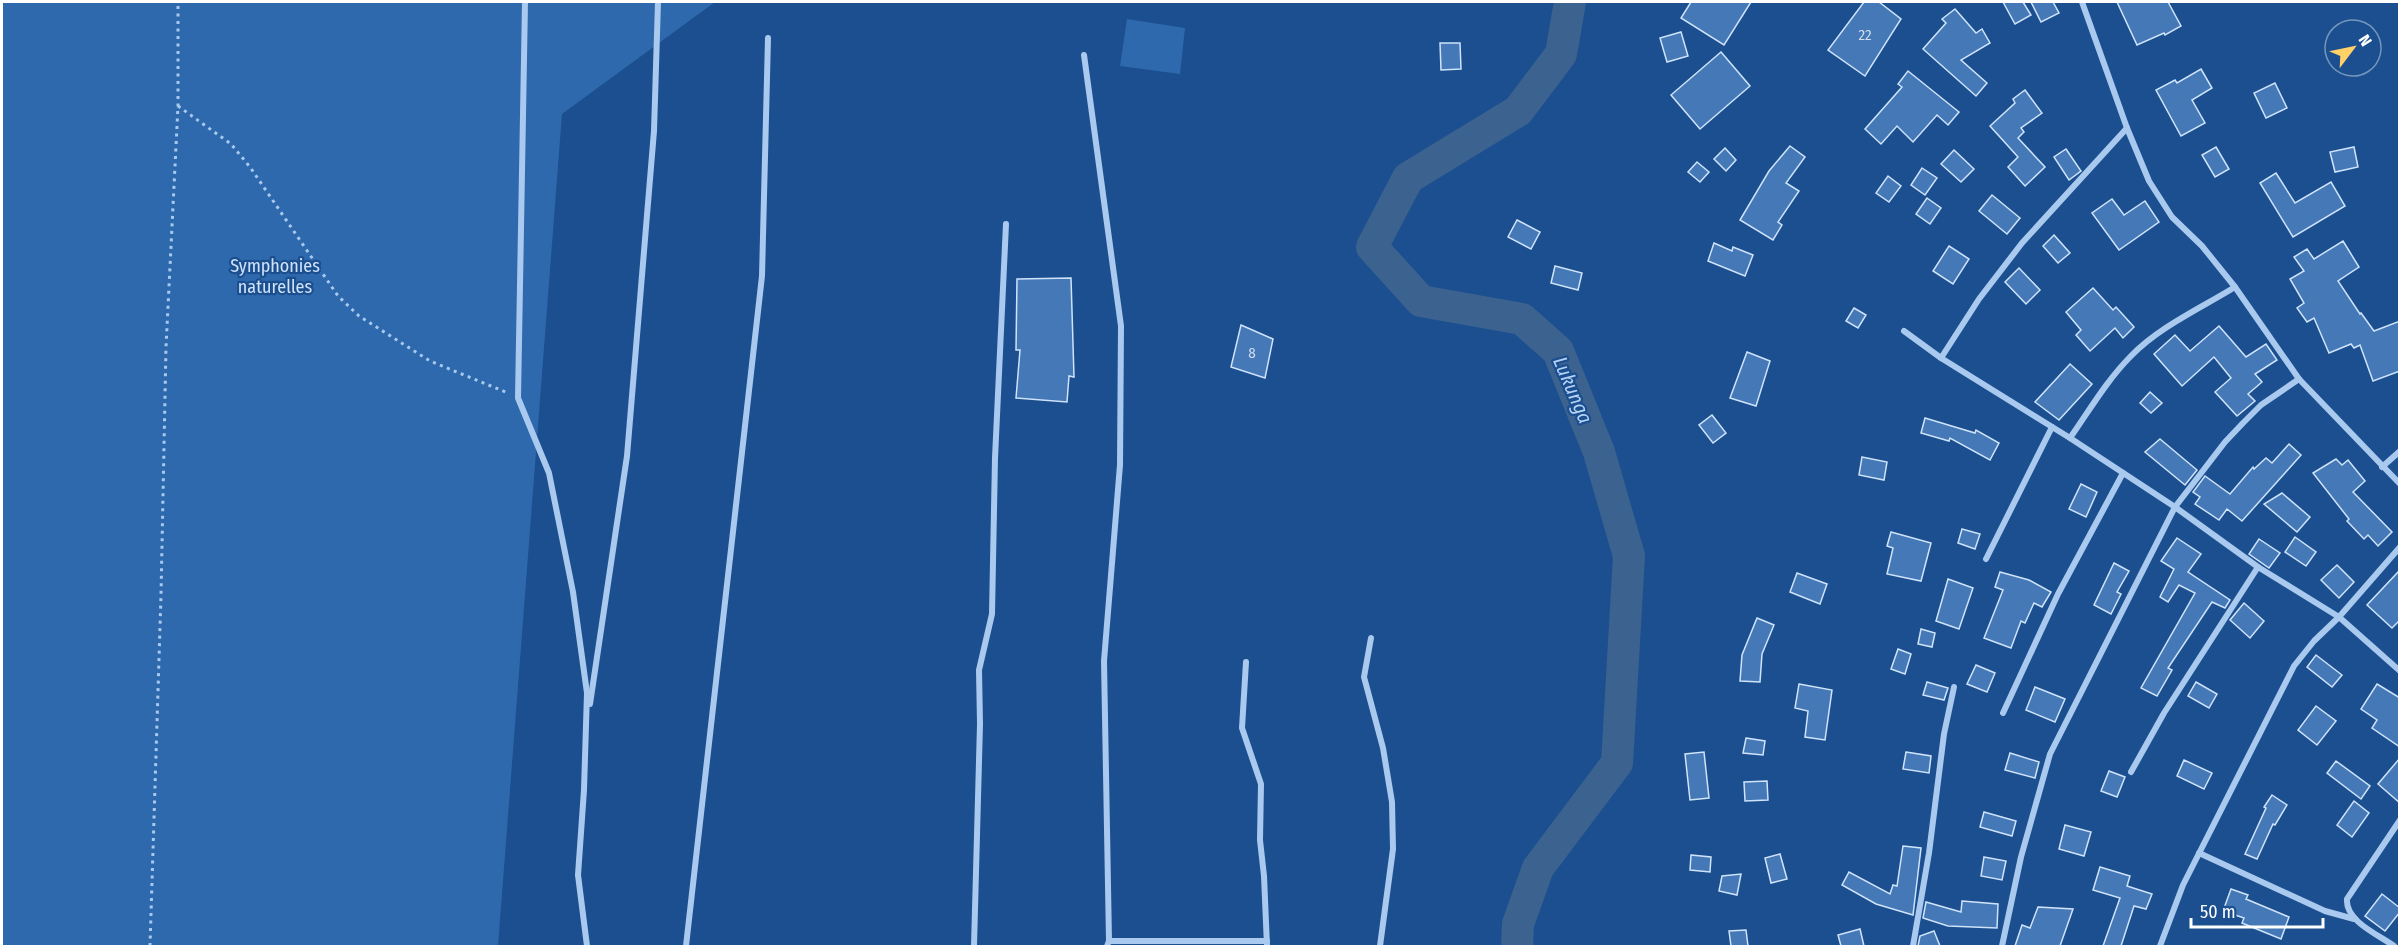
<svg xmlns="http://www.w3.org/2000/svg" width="2401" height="948" viewBox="0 0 2401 948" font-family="'Fira Sans Condensed',sans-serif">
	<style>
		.green { fill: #2e69ad }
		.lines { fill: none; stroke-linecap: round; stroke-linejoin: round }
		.river { stroke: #3c6290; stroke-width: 32 }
		.building { fill: #4478b7; stroke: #cfe3fa; stroke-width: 1.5 }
		.path { stroke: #a9c9ee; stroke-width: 3; stroke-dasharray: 3 4.5; stroke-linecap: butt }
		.minor { stroke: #a9c9ee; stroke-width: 6 }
		.labels { text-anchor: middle; stroke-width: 4.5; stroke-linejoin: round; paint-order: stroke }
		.number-label { font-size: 15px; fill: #d0dded }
		.park-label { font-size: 18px; fill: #cfe3fa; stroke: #1b4f8f }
		.water-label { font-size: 20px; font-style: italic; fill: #b5d3f5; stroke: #1b4f8f }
	</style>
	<rect width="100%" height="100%" fill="#1b4f8f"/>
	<g class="green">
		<polygon points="2,2 715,2 562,114 498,946 2,946"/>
		<polygon points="1127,19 1185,28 1180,74 1120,66"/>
	</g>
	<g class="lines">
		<polyline class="river" points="1517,946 1518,924 1538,868 1617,763 1629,556 1599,452 1558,351 1522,319 1421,301 1372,247 1408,178 1518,111 1561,54 1570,2"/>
	</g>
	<g class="building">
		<polygon points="1691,2 1751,2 1724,45 1681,18"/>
		<polygon points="1864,2 1879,2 1901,19 1865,76 1828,50"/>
		<polygon points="2003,2 2023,2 2031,15 2015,24"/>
		<polygon points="2031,2 2053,2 2059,13 2041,22"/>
		<polygon points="2117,2 2168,2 2181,26 2165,35 2164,33 2137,45"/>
		<polygon points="1955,9 1976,33 1982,29 1990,43 1961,60 1987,83 1976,96 1923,49 1946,23 1942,19"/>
		<polygon points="1681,32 1688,56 1667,62 1660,38"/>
		<polygon points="1440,43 1460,43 1461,69 1441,70"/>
		<polygon points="1721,52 1750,86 1700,129 1671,95"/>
		<polygon points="2201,69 2212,88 2192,100 2205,123 2181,136 2156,90 2175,80 2177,83"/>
		<polygon points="1908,71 1959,112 1948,125 1937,115 1913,142 1897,126 1881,144 1865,129 1902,87 1898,84"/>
		<polygon points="2275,83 2287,108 2266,118 2254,93"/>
		<polygon points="2025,90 2042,113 2021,128 2024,132 2018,138 2045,167 2025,186 2008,167 2018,157 1990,126 2015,103 2013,99"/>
		<polygon points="1790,146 1805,157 1786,183 1799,191 1778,222 1782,225 1773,240 1740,220 1769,171"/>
		<polygon points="2216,147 2229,169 2215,177 2202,155"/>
		<polygon points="2354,147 2358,167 2335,172 2330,152"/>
		<polygon points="1725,148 1736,160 1726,171 1714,159"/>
		<polygon points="2066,149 2081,171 2069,180 2054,157"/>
		<polygon points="1954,150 1974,169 1961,182 1941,164"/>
		<polygon points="1697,162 1709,172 1700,182 1688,172"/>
		<polygon points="1922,168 1937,178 1925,195 1911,185"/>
		<polygon points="2276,173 2295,203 2331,182 2345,206 2293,237 2260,183"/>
		<polygon points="1888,176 1901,186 1889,202 1876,193"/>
		<polygon points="1992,195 2020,218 2007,234 1979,211"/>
		<polygon points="1927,198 1941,208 1930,224 1916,214"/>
		<polygon points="2112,199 2124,215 2145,201 2159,222 2119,250 2092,213"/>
		<polygon points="1517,220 1540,232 1531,249 1508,237"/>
		<polygon points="2054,235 2070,253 2058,263 2043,246"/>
		<polygon points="2343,241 2359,267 2338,281 2360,314 2361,313 2374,331 2400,321 2400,371 2373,381 2360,345 2354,348 2351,344 2329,353 2314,318 2307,322 2297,308 2304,303 2290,279 2304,271 2294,257 2307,249 2314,259"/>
		<polygon points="1714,243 1732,251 1733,247 1753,255 1745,276 1708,261"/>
		<polygon points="1949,246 1969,259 1953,284 1933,271"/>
		<polygon points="1555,266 1582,273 1578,290 1551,283"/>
		<polygon points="2019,268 2040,290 2026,304 2005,282"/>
		<polygon points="1071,278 1074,377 1069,376 1067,402 1016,398 1020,350 1016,350 1017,279"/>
		<polygon points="2093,288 2113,310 2116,307 2134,327 2123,338 2115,328 2090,351 2076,335 2081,330 2066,312"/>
		<polygon points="1854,308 1866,315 1858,328 1846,321"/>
		<polygon points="1241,325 1273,339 1265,378 1231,367"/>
		<polygon points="2219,326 2246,357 2266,344 2277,360 2255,374 2262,382 2248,394 2255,401 2237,416 2215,392 2231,378 2214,357 2182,386 2154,354 2175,335 2190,351"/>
		<polygon points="1747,352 1770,361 1756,406 1730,398"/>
		<polygon points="2070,364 2092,384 2059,420 2035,402"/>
		<polygon points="2150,392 2162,403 2151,413 2140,403"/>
		<polygon points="1712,415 1726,433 1713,443 1699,425"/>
		<polygon points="1925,418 1975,433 1976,430 1999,443 1990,460 1950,438 1949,441 1921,433"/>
		<polygon points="2160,439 2197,470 2185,485 2145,452"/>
		<polygon points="2289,444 2301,455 2242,521 2227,509 2219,520 2195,504 2200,497 2193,492 2205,476 2230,494 2253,467 2254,469 2266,458 2272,463"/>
		<polygon points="1862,457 1887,462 1884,480 1859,475"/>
		<polygon points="2336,459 2342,465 2348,460 2365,481 2353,492 2392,532 2378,546 2368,535 2364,539 2347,521 2349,519 2313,473"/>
		<polygon points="2081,484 2097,492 2086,517 2069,509"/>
		<polygon points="2282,493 2310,517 2297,532 2264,504"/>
		<polygon points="1962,529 1980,534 1975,549 1958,543"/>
		<polygon points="1891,532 1931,543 1921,581 1887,574 1893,548 1887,546"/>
		<polygon points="2295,537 2316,552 2306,566 2285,552"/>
		<polygon points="2177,538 2201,554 2188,572 2230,600 2225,608 2212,602 2168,668 2172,670 2157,696 2141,688 2195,593 2179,585 2168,602 2160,597 2174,569 2161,561"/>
		<polygon points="2259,539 2280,553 2269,568 2249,554"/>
		<polygon points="2114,563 2129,571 2117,592 2121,594 2111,614 2094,605"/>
		<polygon points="2337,565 2354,582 2339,598 2321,580"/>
		<polygon points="2400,570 2400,620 2392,628 2367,605"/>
		<polygon points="2000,572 2029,580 2051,592 2042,607 2034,603 2025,623 2021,621 2011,648 1984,638 2003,590 1995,587"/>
		<polygon points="1797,573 1827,584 1820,604 1790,592"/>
		<polygon points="1948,579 1973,588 1959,629 1936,621"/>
		<polygon points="2244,603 2264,621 2250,638 2230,620"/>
		<polygon points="1757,618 1774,625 1762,654 1760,682 1740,681 1742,655"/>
		<polygon points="1921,629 1935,633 1932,647 1918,644"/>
		<polygon points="1898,649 1911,654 1905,674 1891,669"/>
		<polygon points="2316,655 2342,675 2332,687 2307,667"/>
		<polygon points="1976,665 1995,673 1987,692 1967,684"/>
		<polygon points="1927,682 1948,688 1944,700 1923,695"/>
		<polygon points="2196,682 2217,694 2209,708 2188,696"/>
		<polygon points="1799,684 1832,690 1825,740 1805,737 1808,711 1795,708"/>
		<polygon points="2377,684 2400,698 2400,747 2372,728 2377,720 2361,709"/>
		<polygon points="2035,687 2065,699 2055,722 2026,710"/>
		<polygon points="2316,706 2336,721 2317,745 2298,730"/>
		<polygon points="1746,738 1765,741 1763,755 1743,753"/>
		<polygon points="1704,752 1709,798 1690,800 1685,754"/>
		<polygon points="1906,752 1931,756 1929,773 1903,769"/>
		<polygon points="2010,753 2039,762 2035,778 2005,770"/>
		<polygon points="2400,758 2400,803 2378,784"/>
		<polygon points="2184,760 2212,773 2204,789 2177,776"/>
		<polygon points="2336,761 2370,786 2361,799 2327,773"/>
		<polygon points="2109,771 2125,777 2117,797 2101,791"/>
		<polygon points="1767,781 1768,800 1745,801 1744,782"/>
		<polygon points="2272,795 2287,805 2275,825 2273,824 2257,859 2245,854 2266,808 2264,807"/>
		<polygon points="2354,801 2369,813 2352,837 2337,825"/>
		<polygon points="1984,812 2016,821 2012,836 1980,827"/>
		<polygon points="2065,825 2091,832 2084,856 2059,849"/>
		<polygon points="1903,846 1921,848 1913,915 1876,904 1842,885 1849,872 1890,894 1893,885 1897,886"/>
		<polygon points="1780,854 1787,879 1771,883 1765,858"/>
		<polygon points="1691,855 1711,857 1710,872 1690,870"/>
		<polygon points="1984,857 2006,861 2002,880 1981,876"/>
		<polygon points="2100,867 2130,876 2127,886 2152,894 2146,909 2134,906 2121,946 2103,946 2120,898 2093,890"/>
		<polygon points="1741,874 1737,895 1719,891 1722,876"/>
		<polygon points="2231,889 2248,895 2246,899 2289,917 2281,939 2242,923 2244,918 2223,911"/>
		<polygon points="2382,894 2400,908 2400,912 2385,931 2365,916"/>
		<polygon points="1962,901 1998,904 1997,928 1948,926 1923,918 1926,902 1961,912"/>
		<polygon points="2038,907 2073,909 2060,946 2015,946 2022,925 2030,928"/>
		<polygon points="1860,929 1864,946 1841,946 1838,935"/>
		<polygon points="1746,930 1748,946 1731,946 1729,931"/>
		<polygon points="1934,931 1940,946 1918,946 1920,936"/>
	</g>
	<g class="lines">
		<g class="path">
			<polyline points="178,106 231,144 250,167 338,296 359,316 430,361 508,393"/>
			<polyline points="150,946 161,595 166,347 178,106 178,2"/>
		</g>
		<g class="minor">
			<polyline points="525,2 518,398 549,473 573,592 587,693 584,790 578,875 587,946"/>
			<polyline points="2082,2 2127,128 2149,181 2172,217 2202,246 2235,287 2299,379 2400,484"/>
			<polyline points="1084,55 1121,326 1120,465 1104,661 1109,941 1107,946"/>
			<polyline points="1904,331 1941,358 2070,438 2175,507 2258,567 2339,617 2400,671"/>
			<polyline points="1941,358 1979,299 2022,243 2127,128"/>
			<path d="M2070 438C2089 411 2107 380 2131 356 2159 327 2201 308 2235 287"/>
			<polyline points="2382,467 2400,451"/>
			<polyline points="1986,559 2052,427"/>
			<polyline points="1371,638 1364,677 1383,748 1392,802 1393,849 1380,946"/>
			<polyline points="1246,662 1242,728 1261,784 1260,840 1264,876 1267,946"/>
			<polyline points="590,704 627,456 654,131 658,2"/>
			<polyline points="2003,713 2058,594 2123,473"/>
			<polyline points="2131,772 2164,713 2258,567"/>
			<polyline points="2199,853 2325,911 2354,919"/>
			<polyline points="1109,941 1267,941"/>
			<polyline points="686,946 762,276 768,38"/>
			<polyline points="974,946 980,724 979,670 992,614 995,458 1006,224"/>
			<polyline points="1913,946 1929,853 1944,734 1954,687"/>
			<polyline points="2002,946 2021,857 2050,754 2175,507 2225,442 2243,423 2261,405 2299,379"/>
			<polyline points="2160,946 2183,885 2294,666 2314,641 2339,617 2400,547"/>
			<path d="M2394 946C2379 935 2345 921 2347 899L2400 820"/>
		</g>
	</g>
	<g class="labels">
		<g class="number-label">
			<text x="1865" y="40">22</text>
			<text x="1252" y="358">8</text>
		</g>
		<g class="park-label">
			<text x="275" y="272">Symphonies<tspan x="275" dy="21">naturelles</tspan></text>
		</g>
		<g class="water-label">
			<text transform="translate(1573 390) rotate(67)" y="7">Lukunga</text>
		</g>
	</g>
	<rect width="2401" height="948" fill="none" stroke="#ffffff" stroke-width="6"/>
	<g transform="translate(2353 48) rotate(58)"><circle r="28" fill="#1b4f8f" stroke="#7695bc" stroke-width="1.5"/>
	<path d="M0-4.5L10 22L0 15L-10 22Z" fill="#ffd166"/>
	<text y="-9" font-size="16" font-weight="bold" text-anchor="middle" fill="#ffffff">N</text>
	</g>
	<path d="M2191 918v9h132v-9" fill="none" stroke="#ffffff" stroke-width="3"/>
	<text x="2200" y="918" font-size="18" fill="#ffffff" stroke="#1b4f8f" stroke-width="4.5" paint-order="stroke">50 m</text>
</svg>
